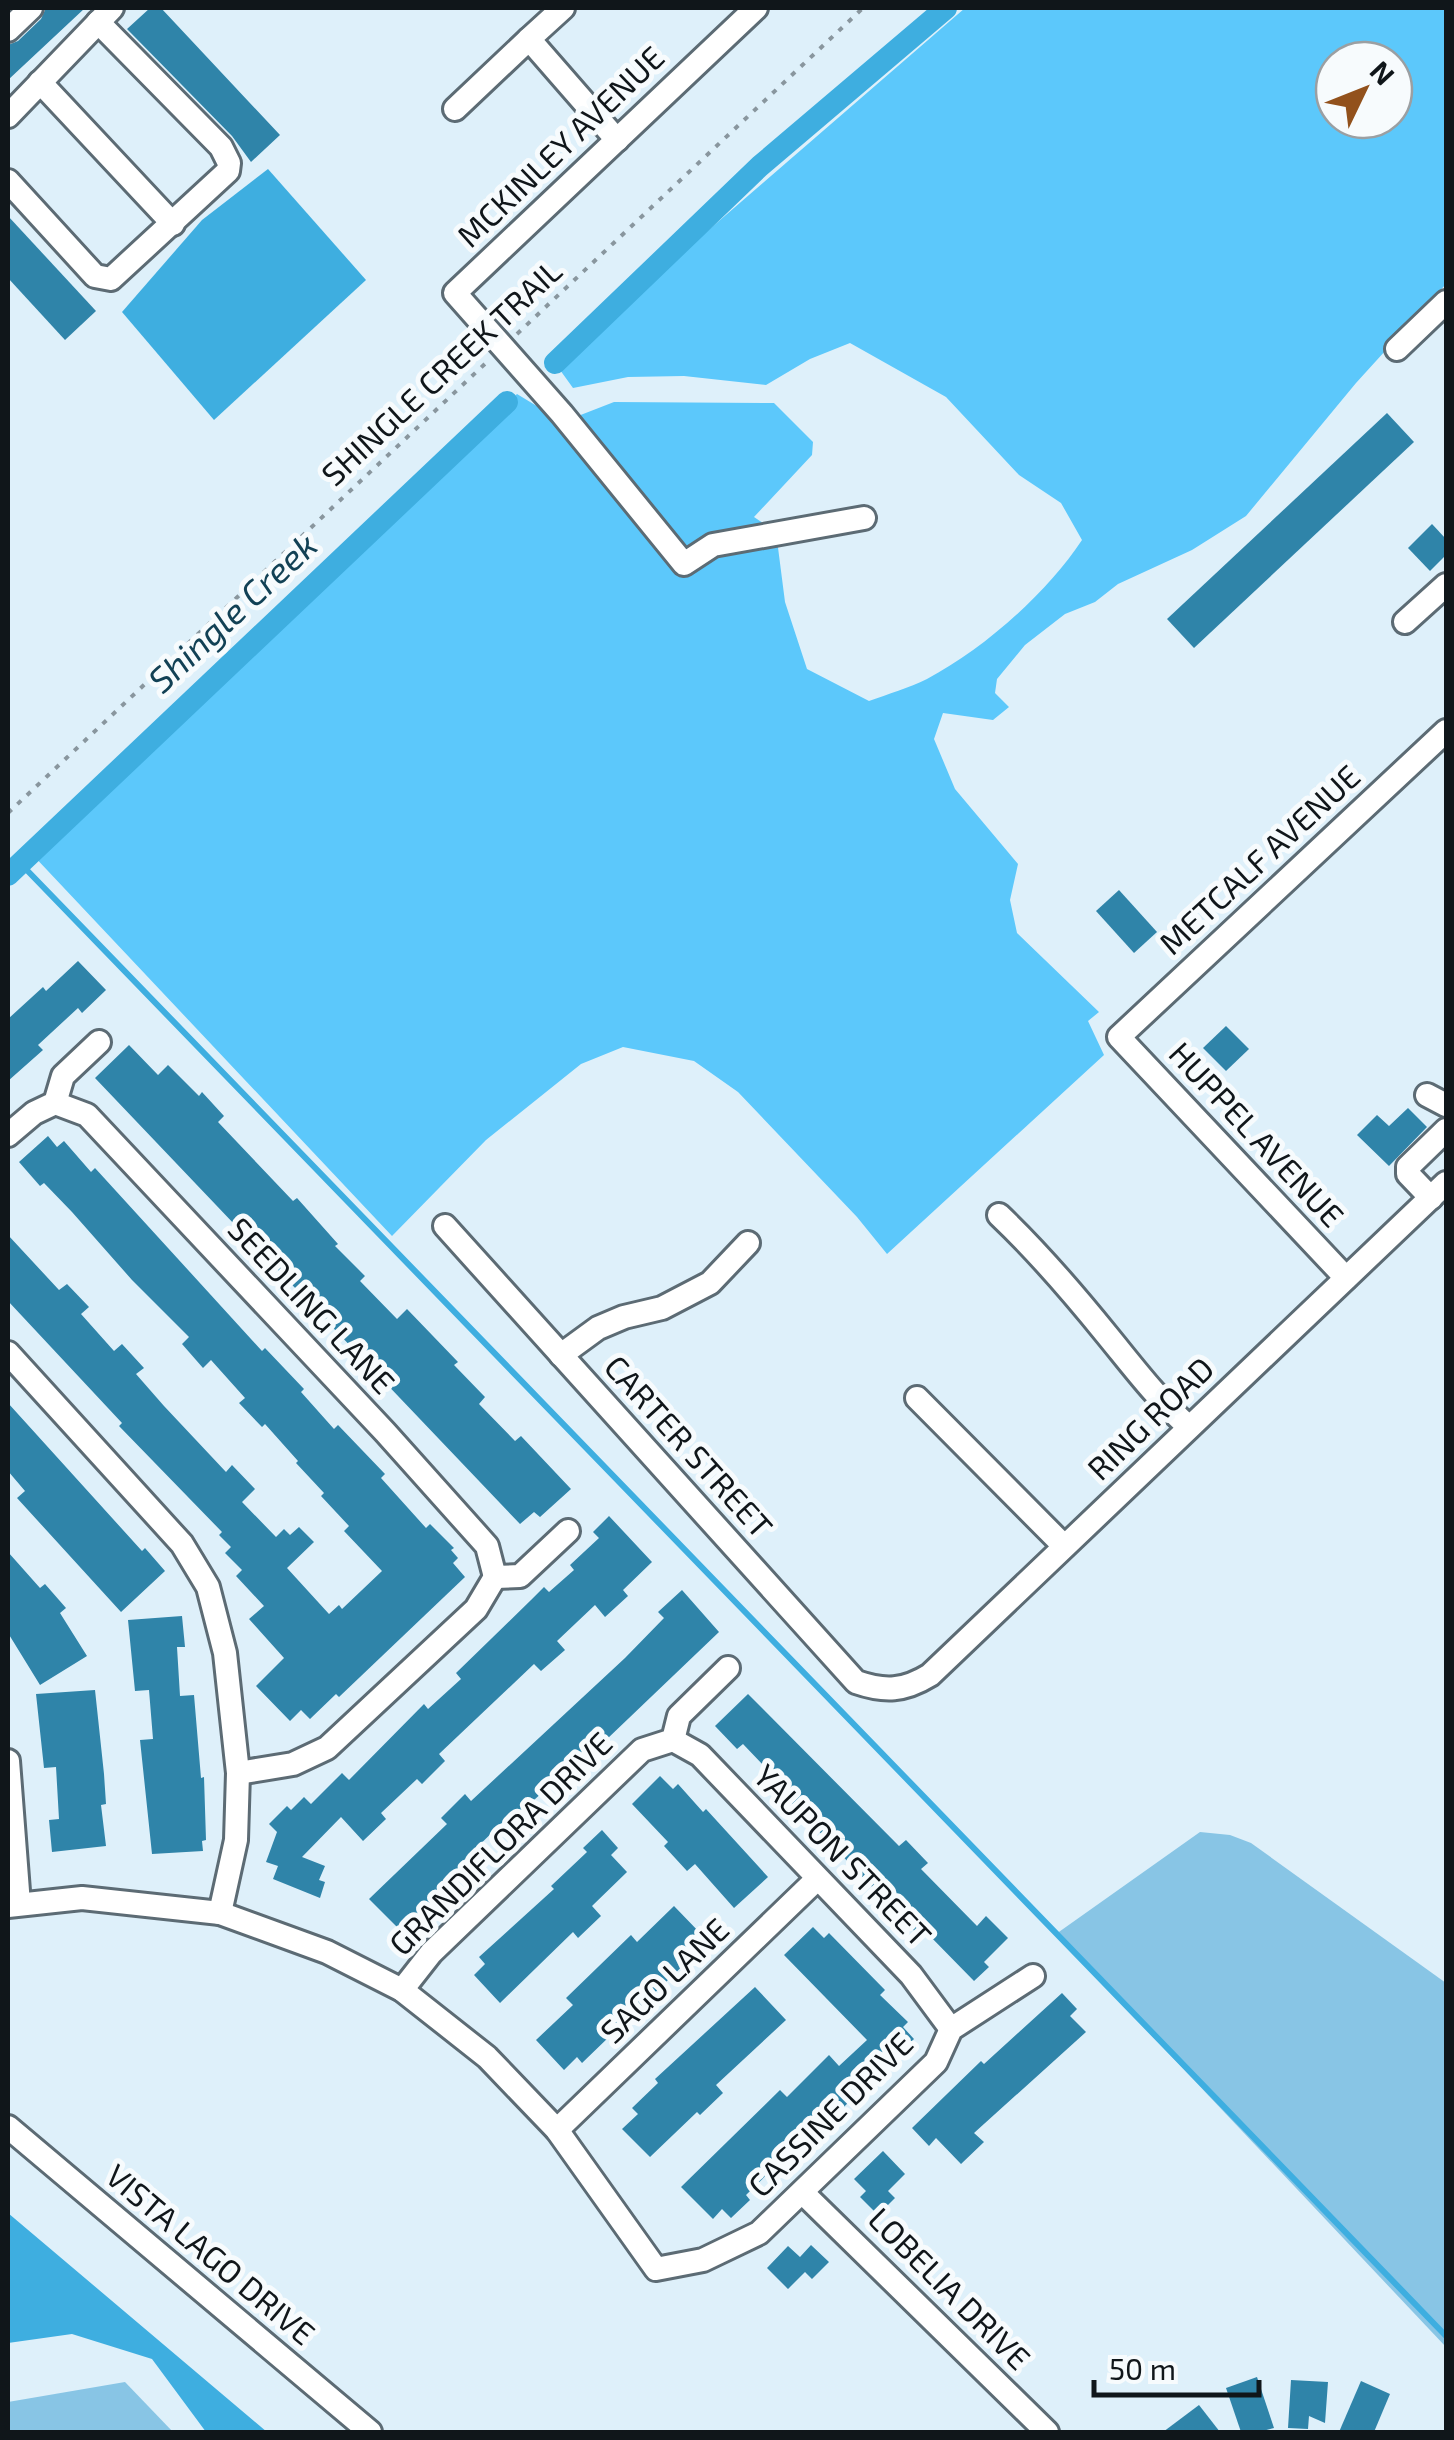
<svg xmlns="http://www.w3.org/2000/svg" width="1454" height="2440" viewBox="0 0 1454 2440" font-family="'Exo 2',sans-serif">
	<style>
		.green { fill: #88c5e5 }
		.forest { fill: #5cc8fb; fill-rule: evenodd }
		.water { fill: #3eaee0 }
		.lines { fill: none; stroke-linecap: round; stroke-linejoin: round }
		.stream { stroke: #3eaee0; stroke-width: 6 }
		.canal { stroke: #3eaee0; stroke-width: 22 }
		.building { fill: #2f84a9 }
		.minor-casing { stroke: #5c6b74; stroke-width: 28 }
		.path { stroke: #89969e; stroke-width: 4; stroke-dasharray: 5 8; stroke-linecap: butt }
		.minor { stroke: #fff; stroke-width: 22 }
		.labels { text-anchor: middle; stroke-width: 10; stroke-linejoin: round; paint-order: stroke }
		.street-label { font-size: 32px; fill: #10161a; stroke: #f7fbfd }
		.water-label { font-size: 35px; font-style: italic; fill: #124155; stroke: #f7fbfd }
	</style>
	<rect width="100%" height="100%" fill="#def0fa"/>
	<g class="green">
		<polygon points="1200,1832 1230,1835 1251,1843 1446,1983 1446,2347 1056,1934"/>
		<polygon points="125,2382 173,2432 8,2432 8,2402"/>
	</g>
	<path class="forest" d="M965 8H1446V284L1356 383 1246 516 1192 550 1118 584 1095 602 1065 614 1025 645 997 679 995 693 1009 707 993 720 943 713 934 739 955 789 1018 864 1010 900 1017 933 1099 1012 1088 1021 1104 1055 887 1254 857 1217 738 1092 694 1061 623 1047 581 1064 486 1140 392 1236 31 853 517 394 540 408 578 416 614 402 774 403 813 442 812 455 754 517 776 532 785 602 807 669 869 701C888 694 909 688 927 679 984 649 1047 593 1082 540L1061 503 1019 475 946 397 850 343 810 359 766 385 684 376 628 377 573 388 555 363ZM1334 60H1394V120H1334Z"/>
	<g class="water">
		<polygon points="268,169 366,280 214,420 122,312 202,220"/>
		<polygon points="8,2213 267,2432 206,2432 152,2359 72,2334 8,2343"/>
	</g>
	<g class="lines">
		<polyline class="stream" points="20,863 1446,2336"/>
		<g class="canal">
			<polyline points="555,363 760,166 946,8"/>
			<polyline points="8,875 507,402"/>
		</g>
	</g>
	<g class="building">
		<polygon points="46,8 85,8 8,80 8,45 18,41 41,19"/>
		<polygon points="150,8 161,8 280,135 251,162 232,136 127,29"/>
		<polygon points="8,216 96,311 65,340 8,278"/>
		<polygon points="1387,413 1414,442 1194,648 1167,619"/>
		<polygon points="1432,524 1446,539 1446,555 1430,571 1408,548"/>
		<polygon points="1119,890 1157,932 1134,953 1096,911"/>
		<polygon points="78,961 106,990 82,1013 78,1008 38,1045 43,1050 8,1081 8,1019 43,987 46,991"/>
		<polygon points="1226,1026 1249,1049 1226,1071 1203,1048"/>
		<polygon points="129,1045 158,1075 168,1065 199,1096 202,1092 224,1116 218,1122 293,1201 297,1198 338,1244 335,1246 365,1276 360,1281 397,1319 407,1309 458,1362 454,1365 485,1397 479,1404 515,1441 521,1436 571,1489 540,1517 534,1512 520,1524 95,1078"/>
		<polygon points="1408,1108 1427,1127 1389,1166 1357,1135 1377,1115 1389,1126"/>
		<polygon points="48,1136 57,1147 64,1141 91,1172 95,1168 262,1351 265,1348 304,1389 301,1392 334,1429 338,1425 385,1474 381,1478 426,1528 430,1524 454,1548 451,1550 458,1558 453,1563 465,1577 339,1697 336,1694 310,1719 301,1710 290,1721 256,1686 284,1658 249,1619 264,1606 236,1576 242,1570 225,1553 231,1547 219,1535 222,1532 119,1426 122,1423 8,1301 8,1235 59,1290 67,1284 89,1307 81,1314 114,1351 122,1344 144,1368 136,1374 164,1406 226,1472 232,1465 255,1489 242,1502 276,1537 284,1529 290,1535 299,1527 314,1542 287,1568 329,1614 339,1605 342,1609 382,1571 344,1531 349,1526 321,1496 324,1493 296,1463 298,1461 265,1424 262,1427 239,1403 245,1398 211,1360 203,1368 182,1344 189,1337 132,1280 72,1212 44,1183 40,1186 19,1162"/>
		<polygon points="8,1403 142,1551 145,1548 165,1571 121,1612 17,1498 25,1491 8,1471"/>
		<polygon points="609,1516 652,1562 623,1590 628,1596 605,1617 595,1605 557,1641 565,1650 541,1671 534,1664 439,1754 445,1761 422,1784 417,1779 381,1813 386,1819 363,1841 341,1817 302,1857 325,1866 319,1880 325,1882 320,1898 273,1879 278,1866 266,1862 277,1832 269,1824 287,1806 291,1810 304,1797 311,1804 342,1773 349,1780 424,1704 428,1709 461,1679 456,1673 531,1600 544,1587 549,1592 574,1570 570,1565 599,1538 593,1532"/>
		<polygon points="8,1552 40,1588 45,1584 66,1608 60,1613 87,1656 40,1685 8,1633"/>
		<polygon points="682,1590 719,1632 561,1783 557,1779 510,1822 507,1818 462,1862 469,1870 451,1887 449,1885 401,1931 369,1899 447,1824 441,1818 465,1794 471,1801 625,1658 664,1618 658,1612"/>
		<polygon points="182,1616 185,1647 177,1647 180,1696 194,1695 201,1778 204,1777 206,1840 202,1841 203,1851 152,1854 140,1740 153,1739 149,1690 135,1691 128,1620"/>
		<polygon points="95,1690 104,1774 106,1804 101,1805 106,1846 52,1852 49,1820 59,1819 56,1767 44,1768 36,1694"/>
		<polygon points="748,1694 899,1846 906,1840 928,1863 921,1869 977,1926 986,1916 1008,1938 984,1962 989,1967 974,1981 925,1931 920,1937 763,1773 767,1769 743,1744 737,1749 715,1726"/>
		<polygon points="660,1776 673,1789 678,1784 703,1812 706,1809 768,1877 734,1908 695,1864 687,1871 664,1846 668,1842 632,1804"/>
		<polygon points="602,1830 618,1848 611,1855 627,1872 592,1906 601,1916 578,1938 573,1932 500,2003 474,1975 485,1964 479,1957 554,1889 551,1886 587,1852 583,1848"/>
		<polygon points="674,1906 702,1935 689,1947 696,1953 582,2063 577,2057 564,2070 536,2040 573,2005 566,1998 631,1935 637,1942"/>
		<polygon points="813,1927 824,1938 829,1933 885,1990 880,1995 908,2022 903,2027 914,2039 884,2069 878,2063 845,2096 850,2101 796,2153 793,2149 746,2195 750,2200 731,2218 722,2209 713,2219 681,2187 780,2090 787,2097 829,2055 839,2066 867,2040 784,1955"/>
		<polygon points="755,1987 786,2020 716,2085 723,2093 700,2115 697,2112 650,2157 622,2129 638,2114 632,2108 658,2083 655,2079"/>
		<polygon points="1062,1993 1077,2009 1070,2016 1086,2032 974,2133 984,2142 961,2164 936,2138 929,2146 912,2128 981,2061 984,2064"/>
		<polygon points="883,2151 905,2174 888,2191 895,2198 878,2215 860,2197 866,2191 854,2179"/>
		<polygon points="811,2245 829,2262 812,2279 805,2272 788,2289 767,2268 788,2246 800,2257"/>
		<polygon points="1257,2377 1274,2428 1259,2432 1241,2432 1226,2388"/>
		<polygon points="1291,2380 1328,2382 1325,2423 1309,2416 1308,2429 1288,2428"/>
		<polygon points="1361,2381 1390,2394 1374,2432 1339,2432"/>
		<polygon points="1199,2405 1220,2432 1163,2432"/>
	</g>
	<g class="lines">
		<g class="minor-casing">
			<g id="minor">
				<polyline points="563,8 529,39 617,140"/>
				<polyline points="756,8 455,293 562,414 684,564 713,545 864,518"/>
				<polyline points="8,30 31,8"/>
				<polyline points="40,82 173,224"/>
				<polyline points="455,109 529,39"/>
				<polyline points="8,116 112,8"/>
				<polyline points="8,181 95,276 111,279 228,171 229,163 221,147 98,22"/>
				<polyline points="1397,349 1446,302"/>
				<polyline points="1405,622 1446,585"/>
				<polyline points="1427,1095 1446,1105"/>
				<polyline points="55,1103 87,1115 385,1432 487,1546 495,1577"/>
				<polyline points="8,1135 34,1113 55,1103 63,1076 99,1042"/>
				<polyline points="1431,1198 1408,1174 1408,1167 1446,1130"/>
				<path d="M999 1215C1038 1252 1073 1293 1107 1335 1134 1368 1157 1399 1189 1427"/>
				<path d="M445 1226 856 1682C885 1692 904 1691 930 1675L1446 1183"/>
				<polyline points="1346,1278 1119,1037 1446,731"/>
				<polyline points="8,1353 182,1544 208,1587 225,1653 238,1773 236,1840 220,1913"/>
				<polyline points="561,1355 598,1328 624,1317 662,1308 710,1283 748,1243"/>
				<polyline points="917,1398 1064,1546"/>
				<polyline points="495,1577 520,1576 568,1531"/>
				<polyline points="673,1740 700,1755 911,1975 951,2029"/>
				<polyline points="8,1761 19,1904"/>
				<polyline points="238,1773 293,1764 327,1748 476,1609 495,1577"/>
				<polyline points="8,1906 82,1898 220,1913 327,1952 402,1990 487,2057 557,2130 656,2269 703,2260 759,2233 936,2062 951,2029 1033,1976"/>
				<polyline points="402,1990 431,1953 642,1750 673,1740 679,1716 728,1668"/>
				<polyline points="8,2127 370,2432"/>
				<polyline points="557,2130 817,1879"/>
				<polyline points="803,2193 1047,2432"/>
			</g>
		</g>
		<g class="path">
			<polyline points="517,334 863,8"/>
			<polyline points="8,813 488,361"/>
		</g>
		<use href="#minor" class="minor"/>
	</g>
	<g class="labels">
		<g class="street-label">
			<text transform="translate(561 147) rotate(-44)" y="11">MCKINLEY AVENUE</text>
			<text transform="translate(442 373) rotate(-43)" y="11">SHINGLE CREEK TRAIL</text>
			<text transform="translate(1260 860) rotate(-43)" y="11">METCALF AVENUE</text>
			<text transform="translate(1256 1135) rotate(47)" y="11">HUPPEL AVENUE</text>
			<text transform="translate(311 1306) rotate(47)" y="11">SEEDLING LANE</text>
			<text transform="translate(1151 1419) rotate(-44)" y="11">RING ROAD</text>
			<text transform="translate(688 1447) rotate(48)" y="11">CARTER STREET</text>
			<text transform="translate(501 1844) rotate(-45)" y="11">GRANDIFLORA DRIVE</text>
			<text transform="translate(842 1856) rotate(46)" y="11">YAUPON STREET</text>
			<text transform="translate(665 1981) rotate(-44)" y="11">SAGO LANE</text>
			<text transform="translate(831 2115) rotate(-45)" y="11">CASSINE DRIVE</text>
			<text transform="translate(210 2255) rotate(40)" y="11">VISTA LAGO DRIVE</text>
			<text transform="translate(949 2289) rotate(45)" y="11">LOBELIA DRIVE</text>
		</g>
		<g class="water-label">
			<text transform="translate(233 613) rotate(-43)" y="12">Shingle Creek</text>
		</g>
	</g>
	<rect width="1454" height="2440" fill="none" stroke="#10161a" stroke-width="20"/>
	<g transform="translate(1364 90) rotate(47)"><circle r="48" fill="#f7fbfd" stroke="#9b9fa2" stroke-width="2.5"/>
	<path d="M0-8L18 38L0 25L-18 38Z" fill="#92511c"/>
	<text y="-15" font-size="28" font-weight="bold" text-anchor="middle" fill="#10161a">N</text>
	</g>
	<path d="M1094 2380v15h165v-15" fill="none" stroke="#10161a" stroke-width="5"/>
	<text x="1109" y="2380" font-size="30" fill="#10161a" stroke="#f7fbfd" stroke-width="8" paint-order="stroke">50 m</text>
</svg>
